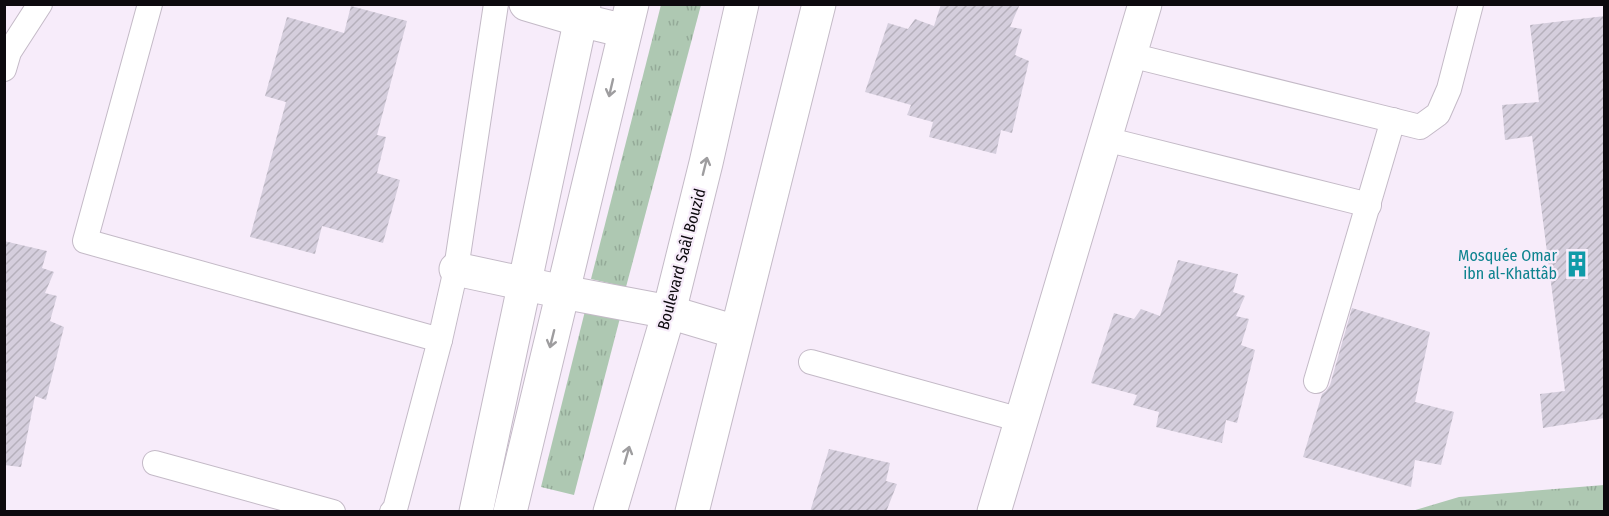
<svg xmlns="http://www.w3.org/2000/svg" width="1609" height="516" viewBox="0 0 1609 516" font-family="'Fira Sans Condensed',sans-serif">
	<style>
		.grass { fill: url(#grass-tufts) }
		.building { fill: url(#building-hatch) }
		.lines { fill: none; stroke-linecap: round; stroke-linejoin: round }
		.lane-casing { stroke: #c4bac7; stroke-width: 26 }
		.street-casing { stroke: #c4bac7; stroke-width: 35 }
		.secondary-casing { stroke: #c4bac7; stroke-width: 35 }
		.lane { stroke: #fff; stroke-width: 24 }
		.street { stroke: #fff; stroke-width: 33 }
		.secondary { stroke: #fff; stroke-width: 33 }
		.oneway { stroke: #9e9d9f }
		.labels { text-anchor: middle; stroke-width: 4.5; stroke-linejoin: round; paint-order: stroke }
		.culture-label { font-size: 16px; fill: #0d838f; stroke: #f7ecfa; text-anchor: end }
		.street-label { font-size: 16px; fill: #0d0a0e; stroke: #f7ecfa }
	</style>
	<defs>
		<pattern id="grass-tufts" width="24" height="20" patternUnits="userSpaceOnUse" patternTransform="scale(1.5)"><rect width="24" height="20" fill="#aec8b2"/><path d="M3 7l-1-3M5 7V3M7 7l1-3M15 17l-1-3M17 17v-4M19 17l1-3" fill="none" stroke="#94aa98"/></pattern>
		<pattern id="building-hatch" width="6" height="6" patternUnits="userSpaceOnUse" patternTransform="scale(1.5)"><rect width="6" height="6" fill="#d5cedd"/><path d="M-1 1l2-2M0 6l6-6M5 7l2-2" fill="none" stroke="#b6b0bc"/></pattern>
	</defs>
	<rect width="100%" height="100%" fill="#f7ecfa"/>
	<g class="grass">
		<polygon points="661,5 701,5 626,287 591,279"/>
		<polygon points="585,311 620,318 574,495 541,487"/>
		<polygon points="1604,485 1604,511 1412,511 1459,497"/>
	</g>
	<g class="building">
		<polygon points="941,4 1020,4 1010,27 1022,29 1015,55 1029,61 1012,133 1001,130 996,154 929,137 933,122 907,115 911,105 865,92 888,23 908,29 915,19 934,26"/>
		<polygon points="351,6 407,21 377,135 386,137 377,173 400,180 383,243 322,226 315,254 250,237 286,102 265,96 287,17 344,33"/>
		<polygon points="1605,16 1605,418 1543,428 1540,394 1565,391 1532,136 1505,140 1502,105 1539,102 1530,25"/>
		<polygon points="4,241 47,251 42,268 54,272 45,293 57,296 50,321 64,327 46,400 35,396 21,467 4,465"/>
		<polygon points="1178,260 1238,274 1233,292 1245,296 1236,316 1249,319 1241,345 1255,350 1237,423 1226,420 1222,443 1156,427 1159,412 1133,405 1137,395 1091,383 1114,313 1134,319 1141,309 1160,316"/>
		<polygon points="1352,308 1430,332 1415,402 1454,412 1441,465 1415,460 1411,487 1303,457 1322,394 1326,391 1330,385"/>
		<polygon points="829,449 890,463 886,481 897,484 886,512 810,512"/>
	</g>
	<g class="lines">
		<g class="lane-casing">
			<g id="lane">
				<polyline points="150,4 85,241 440,340"/>
				<polyline points="1130,55 1420,127 1438,114 1449,89 1471,4"/>
				<polyline points="4,69 9,52 40,4"/>
				<polyline points="1105,139 1369,205"/>
				<polyline points="811,362 1021,420"/>
				<polyline points="1316,381 1393,120"/>
				<polyline points="155,463 333,512"/>
				<polyline points="392,512 395,509 440,340 456,269 496,4"/>
			</g>
		</g>
		<g class="street-casing">
			<g id="street">
				<polyline points="526,4 580,20 625,31"/>
				<polyline points="456,269 563,292 669,312 736,332"/>
				<polyline points="476,512 584,4"/>
				<polyline points="692,512 819,4"/>
				<polyline points="994,512 1145,4"/>
			</g>
		</g>
		<g class="secondary-casing">
			<g id="secondary">
				<polyline points="510,512 632,4"/>
				<polyline points="610,512 669,312 706,163 742,4"/>
			</g>
		</g>
		<use href="#lane" class="lane"/>
		<use href="#street" class="street"/>
		<use href="#secondary" class="secondary"/>
	</g>
	<defs><path id="oneway-shaft" d="M-6 0H5M1.5-3L5.5 0L1.5 3" fill="none" stroke-width="1.6" stroke-linecap="round" stroke-linejoin="round" transform="scale(1.5)"/></defs>
	<g class="oneway">
		<use href="#oneway-shaft" transform="translate(611 88) rotate(103)"/>
		<use href="#oneway-shaft" transform="translate(705 166) rotate(-76)"/>
		<use href="#oneway-shaft" transform="translate(552 339) rotate(104)"/>
		<use href="#oneway-shaft" transform="translate(627 455) rotate(-74)"/>
	</g>
	<defs>
		<g id="building-bare" transform="scale(2.07)"><path d="M-4-6H4V6H1V3H-1V6H-4ZM-2.5-4.3h1.7v1.8h-1.7ZM.8-4.3h1.7v1.8H.8ZM-2.5-1h1.7V.8h-1.7ZM.8-1h1.7V.8H.8Z" fill="#0f9aa8" stroke="#f7ecfa" stroke-width="2.5" paint-order="stroke"/></g>
	</defs>
	<g fill-rule="evenodd">
		<use href="#building-bare" x="1577" y="264"/>
	</g>
	<g class="labels">
		<g class="culture-label">
			<text x="1557" y="261">Mosquée Omar<tspan x="1557" dy="18">ibn al-Khattâb</tspan></text>
		</g>
		<g class="street-label">
			<text transform="translate(681 259) rotate(-75)" y="6">Boulevard Saâl Bouzid</text>
		</g>
	</g>
	<rect width="1609" height="516" fill="none" stroke="#0d0a0e" stroke-width="12"/>
</svg>
